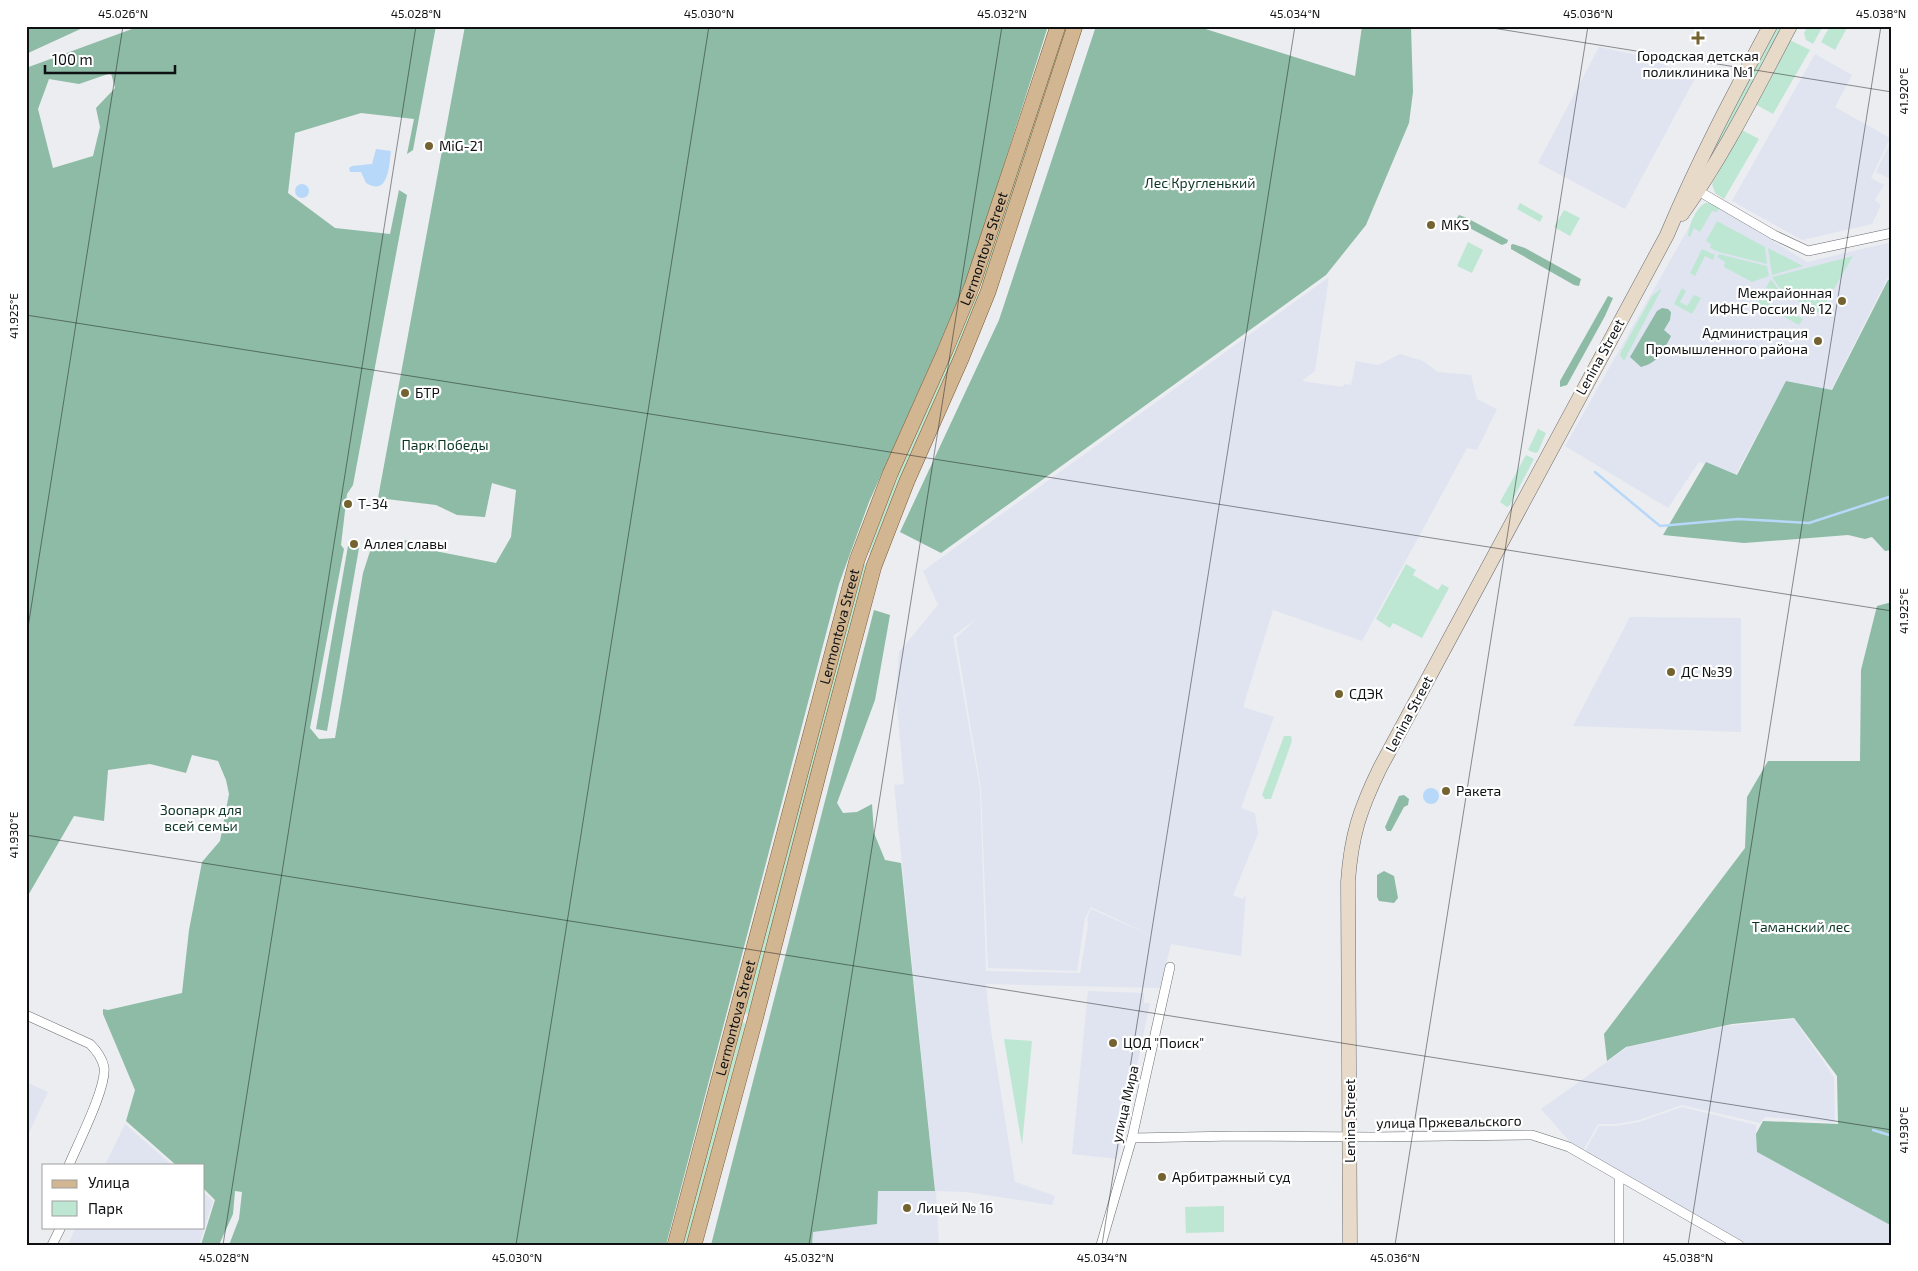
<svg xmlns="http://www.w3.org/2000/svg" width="1918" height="1271" viewBox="0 0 1918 1271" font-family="'Exo 2',sans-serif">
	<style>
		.built { fill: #dfe4f0; fill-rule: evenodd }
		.green { fill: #bee7d3 }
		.forest { fill: #8dbba5; fill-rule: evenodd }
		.water { fill: #b8d8f9 }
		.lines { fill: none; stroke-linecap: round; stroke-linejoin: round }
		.stream { stroke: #b8d8f9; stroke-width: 2.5 }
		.street-casing { stroke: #6a6c70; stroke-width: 10 }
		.secondary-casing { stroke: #6a6c70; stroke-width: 15 }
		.primary-casing { stroke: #7a5b34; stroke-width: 16 }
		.street { stroke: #fff; stroke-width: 9 }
		.secondary { stroke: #e8dac8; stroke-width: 14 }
		.primary { stroke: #d2b591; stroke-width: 15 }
		.ticks { fill: none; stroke: #0f1012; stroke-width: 1; stroke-opacity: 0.45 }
		.poi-dot { fill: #746331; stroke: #fff; stroke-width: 2 }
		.labels { text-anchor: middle; stroke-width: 4.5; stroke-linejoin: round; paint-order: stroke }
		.poi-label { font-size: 14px; fill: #0f1012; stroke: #fff; text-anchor: start }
		.park-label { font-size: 14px; fill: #0d3526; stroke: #fff }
		.street-label { font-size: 14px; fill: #0f1012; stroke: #fff }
		.neatline { fill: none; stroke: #0f1012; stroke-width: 2 }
		.ticks-label { font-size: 12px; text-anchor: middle; fill: #0f1012 }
	</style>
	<rect width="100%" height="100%" fill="#ebedf1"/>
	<g class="built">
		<polygon points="1599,47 1651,58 1694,80 1625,209 1538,163"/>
		<polygon points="1815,54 1852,75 1835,107 1890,138 1871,178 1884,185 1875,200 1881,205 1872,224 1802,240 1732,201"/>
		<polygon points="1892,139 1892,180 1876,172"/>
		<polygon points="1705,203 1710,203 1720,208 1807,262 1892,242 1892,278 1887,279 1831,390 1786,381 1736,474 1699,462 1668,508 1565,446 1701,206"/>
		<path d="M1329 277 1315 371 1302 381 1343 387 1344 384 1351 385 1356 361 1378 365 1400 354 1423 361 1438 372 1471 375 1477 399 1497 409 1477 450 1467 448 1362 641 1273 610 1243 707 1274 717 1241 808 1255 813 1258 834 1233 895 1243 899 1246 894 1241 956 1171 944 1160 988 986 984 990 1024 1015 1182 1055 1196 1052 1205 966 1192 936 1191 939 1245H812L813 1232 877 1224 878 1191 935 1190 894 785 904 784 896 695 899 652 938 605 923 571ZM976 619 956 638 981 788 988 968 1077 971 1085 918 1091 907 1159 939 1091 909 1087 918 1088 925 1080 973 986 971 980 789 953 636Z"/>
		<polygon points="1630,617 1741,618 1741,732 1573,726"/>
		<polygon points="1088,991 1144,993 1144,1003 1150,1003 1117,1159 1072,1154"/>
		<polygon points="1794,1019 1834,1077 1835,1122 1765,1117 1760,1123 1682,1105 1639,1120 1616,1124 1598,1124 1583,1151 1570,1142 1541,1109 1628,1047 1727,1026"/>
		<polygon points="26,1082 48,1092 26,1139"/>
		<polygon points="1682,1107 1756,1125 1757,1152 1892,1226 1892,1245 1749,1245 1621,1173 1585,1151 1599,1126 1616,1126 1639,1122"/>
		<polygon points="125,1124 172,1165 105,1165"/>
		<polygon points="204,1193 213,1201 199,1245 68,1245 76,1227 204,1227"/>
	</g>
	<g class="green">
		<polygon points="1063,26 1069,26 983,283 981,283 980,281"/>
		<polygon points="1776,26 1784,26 1718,146 1715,145"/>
		<polygon points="1808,26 1823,26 1813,44 1806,40 1804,33"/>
		<polygon points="1830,26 1848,26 1835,50 1821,42"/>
		<polygon points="1790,40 1810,50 1773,114 1755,104"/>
		<polygon points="1742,130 1759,139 1724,199 1715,193 1712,184"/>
		<polygon points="1520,203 1543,216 1540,222 1517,209"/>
		<path d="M1705 203H1709L1720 208 1717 212 1712 211 1700 232 1694 228 1690 237 1688 236C1689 225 1695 209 1705 203Z"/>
		<polygon points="1564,210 1580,218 1570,236 1554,227"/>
		<polygon points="1717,221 1765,247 1767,264 1719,252 1710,248 1711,244 1706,241"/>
		<polygon points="1468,242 1483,250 1472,273 1457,266"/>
		<polygon points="1768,248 1803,266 1772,275"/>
		<polygon points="1702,249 1715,255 1713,260 1705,256 1695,276 1690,273"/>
		<polygon points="1719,254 1767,266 1769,276 1752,282 1724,267 1725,262 1717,257"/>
		<polygon points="1853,256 1820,313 1783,293 1772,277"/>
		<polygon points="1771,279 1778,289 1766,310 1756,305"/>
		<polygon points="1662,288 1624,361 1620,355 1621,352 1652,296"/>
		<polygon points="1682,288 1686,291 1680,302 1687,306 1694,295 1701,298 1692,314 1674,304"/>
		<polygon points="976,292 979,295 969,324 901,478 870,553 868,552 877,520"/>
		<polygon points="1775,304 1803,319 1799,325 1772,310"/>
		<polygon points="1538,429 1546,433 1538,452 1535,453 1528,450"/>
		<polygon points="1526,455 1534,459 1510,505 1507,507 1500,502"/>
		<polygon points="864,564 867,565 749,1013 745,1014 744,1013 862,565"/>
		<polygon points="1406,564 1416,570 1413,575 1438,590 1442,584 1449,588 1422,638 1393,623 1390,628 1376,619"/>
		<polygon points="1284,736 1291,736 1292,741 1271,799 1265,799 1262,795"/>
		<polygon points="741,1022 745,1023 745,1026 687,1245 682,1245"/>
		<polygon points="1004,1039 1032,1041 1022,1145"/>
		<polygon points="1224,1206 1224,1232 1186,1233 1185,1207"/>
	</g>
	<g class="forest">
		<polygon points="26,26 87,26 26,54"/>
		<path d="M140 26H436L413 150 407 154 414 119 361 113 295 133 288 193 335 228 390 234 399 190 407 195 353 485 347 494 341 545 344 549 310 728 319 739 335 738 363 573 373 542 399 549 401 540 411 541 430 550 496 563 511 537 516 490 492 483 485 517 457 515 436 505 378 498 465 26H1048L965 287 869 502 839 584 666 1245H229L239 1219 242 1192 235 1191 233 1214 219 1245H201L215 1200 204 1189V1165H176L126 1121 135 1090 103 1014V1009L108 1010 182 993 189 930 202 862 220 841 229 794 226 780 218 761 192 755 186 773 150 764 108 770 104 821 74 816 26 899V68ZM111 73 115 88 96 108 100 127 93 156 53 168 38 109 49 79 79 84Z"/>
		<polygon points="1096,26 1196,26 1355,76 1362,26 1411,26 1413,92 1409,123 1366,225 1326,275 941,553 900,532 999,320"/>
		<polygon points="1459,215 1467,218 1508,240 1507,243 1502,245 1458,222 1457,218"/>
		<polygon points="1513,244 1525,248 1581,279 1579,286 1574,285 1511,249 1511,245"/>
		<polygon points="1892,278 1892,550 1885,551 1872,537 1865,539 1848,535 1744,543 1663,535 1706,462 1737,475 1786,381 1832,390 1888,280"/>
		<polygon points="1608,296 1613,298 1605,316 1567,385 1560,387 1560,381"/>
		<path d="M1662 308 1668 309 1671 312 1670 320 1664 330 1671 336C1663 352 1659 362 1641 367L1630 357 1657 311Z"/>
		<polygon points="348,546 359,548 327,731 316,729"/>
		<polygon points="1892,602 1892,1226 1757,1152 1756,1134 1763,1121 1838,1124 1837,1076 1794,1018 1732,1024 1626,1047 1607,1061 1604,1034 1745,848 1747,797 1768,761 1860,761 1861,670 1877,606"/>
		<polygon points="874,610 890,615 875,700 837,803 843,813 857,812 872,804 874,833 885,860 901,863 935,1191 878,1191 877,1224 813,1232 812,1245 711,1245"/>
		<polygon points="1404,795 1409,799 1408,805 1404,807 1391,831 1387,831 1385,827 1399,796"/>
		<polygon points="1384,871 1394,876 1398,898 1394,903 1379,901 1377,897 1377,875"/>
	</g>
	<g class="water">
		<path d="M376 149 391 151C389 165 389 197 366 183L361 172H350L349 168 352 166 372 164Z"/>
		<circle cx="302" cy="191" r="7"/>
		<circle cx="1431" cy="796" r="8"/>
	</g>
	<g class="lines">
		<g class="stream">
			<polyline points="1595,472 1660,526 1738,519 1809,523 1892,496"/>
			<polyline points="1873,1130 1892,1136"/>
		</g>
		<g class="street-casing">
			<g id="street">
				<polyline points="1695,189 1774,235 1808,251 1892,233"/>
				<path d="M26 1015 90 1044C96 1050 102 1058 104 1067 107 1087 78 1143 69 1165"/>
				<polyline points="1132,1138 1236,1136 1372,1137 1532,1135 1569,1147 1739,1245"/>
				<polyline points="52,1245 61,1227"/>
				<polyline points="1101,1245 1132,1138 1170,967"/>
				<polyline points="1619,1245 1619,1177"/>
			</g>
		</g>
		<g class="secondary-casing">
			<g id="secondary">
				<path d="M1682 214C1724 155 1756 90 1790 26"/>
				<path d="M1350 1245 1348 882C1351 836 1360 809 1380 768L1667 235C1697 163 1733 95 1770 26"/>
			</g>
		</g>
		<g class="primary-casing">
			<g id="primary">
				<path id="s1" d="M675 1245 857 560 890 474 945 351 972 286 1058 26"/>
				<polyline points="694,1245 755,1020 820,768 874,566 907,481 961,359 988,292 1075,26"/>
			</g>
		</g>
		<use href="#street" class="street"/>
		<use href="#secondary" class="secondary"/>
		<use href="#primary" class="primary"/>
	</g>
	<path class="ticks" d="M1480 26 1892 92M26 315 1892 611M26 640 123 26M26 835 1892 1130M223 1245 416 26M516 1245 709 26M809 1245 1002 26M1102 1245 1295 26M1395 1245 1588 26M1688 1245 1881 26"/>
	<g class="poi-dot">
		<path d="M1695.5 30.5h5v5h5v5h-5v5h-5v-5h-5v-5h5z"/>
		<circle cx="429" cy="146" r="5"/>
		<circle cx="1431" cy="225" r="5"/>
		<circle cx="1842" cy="301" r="5"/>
		<circle cx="1818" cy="341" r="5"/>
		<circle cx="405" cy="393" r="5"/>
		<circle cx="348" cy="504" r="5"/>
		<circle cx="354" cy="544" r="5"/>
		<circle cx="1671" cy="672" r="5"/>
		<circle cx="1339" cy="694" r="5"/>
		<circle cx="1446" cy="791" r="5"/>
		<circle cx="1113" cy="1043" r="5"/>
		<circle cx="1162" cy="1177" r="5"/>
		<circle cx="907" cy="1208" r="5"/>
	</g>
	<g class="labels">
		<g class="poi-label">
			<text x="1698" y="61" text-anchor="middle">Городская детская<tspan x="1698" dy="16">поликлиника №1</tspan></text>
			<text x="439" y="151">MiG-21</text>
			<text x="1441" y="230">MKS</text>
			<text x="1832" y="298" text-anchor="end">Межрайонная<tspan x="1832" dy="16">ИФНС России № 12</tspan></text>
			<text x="1808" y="338" text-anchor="end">Администрация<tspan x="1808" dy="16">Промышленного района</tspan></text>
			<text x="415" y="398">БТР</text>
			<text x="358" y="509">Т-34</text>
			<text x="364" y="549">Аллея славы</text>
			<text x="1681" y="677">ДС №39</text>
			<text x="1349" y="699">СДЭК</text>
			<text x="1456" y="796">Ракета</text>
			<text x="1123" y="1048">ЦОД "Поиск"</text>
			<text x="1172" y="1182">Арбитражный суд</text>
			<text x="917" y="1213">Лицей № 16</text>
		</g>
		<g class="park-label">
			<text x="1200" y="188">Лес Кругленький</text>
			<text x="445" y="450">Парк Победы</text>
			<text x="201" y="815">Зоопарк для<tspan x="201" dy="16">всей семьи</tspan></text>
			<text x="1801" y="932">Таманский лес</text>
		</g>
		<g class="street-label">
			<text dy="5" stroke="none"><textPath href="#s1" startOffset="1045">Lermontova Street</textPath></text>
			<text transform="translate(1600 357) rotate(-61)" y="5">Lenina Street</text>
			<text dy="5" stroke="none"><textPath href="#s1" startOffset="640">Lermontova Street</textPath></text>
			<text transform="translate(1409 714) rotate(-62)" y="5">Lenina Street</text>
			<text dy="5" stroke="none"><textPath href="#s1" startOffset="235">Lermontova Street</textPath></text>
			<text transform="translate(1125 1104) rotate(-77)" y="5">улица Мира</text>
			<text transform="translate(1350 1121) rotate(-90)" y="5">Lenina Street</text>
			<text transform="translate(1449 1122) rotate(-1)" y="5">улица Пржевальского</text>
		</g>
	</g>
	<rect width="1918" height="1271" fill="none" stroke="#ffffff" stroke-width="55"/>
	<rect x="42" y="1164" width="162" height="65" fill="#ffffff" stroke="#9f9fa0"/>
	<rect x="52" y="1180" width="25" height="8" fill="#d2b591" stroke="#9f9fa0"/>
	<text x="88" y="1188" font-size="15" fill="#0f1012">Улица</text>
	<rect x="52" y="1201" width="25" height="15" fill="#bee7d3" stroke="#9f9fa0"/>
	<text x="88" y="1214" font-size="15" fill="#0f1012">Парк</text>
	<path d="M45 65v8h130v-8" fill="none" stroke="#0f1012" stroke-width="2.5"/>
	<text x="52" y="65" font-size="15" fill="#0f1012" stroke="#ffffff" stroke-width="4" paint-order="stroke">100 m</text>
	<rect x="28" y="28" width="1862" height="1216" class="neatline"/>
	<g class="ticks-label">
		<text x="123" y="18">45.026°N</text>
		<text x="416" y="18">45.028°N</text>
		<text x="709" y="18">45.030°N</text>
		<text x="1002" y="18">45.032°N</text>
		<text x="1295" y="18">45.034°N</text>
		<text x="1588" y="18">45.036°N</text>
		<text x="1881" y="18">45.038°N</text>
		<text transform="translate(1904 91) rotate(-90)" y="4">41.920°E</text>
		<text transform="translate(14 316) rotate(-90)" y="4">41.925°E</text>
		<text transform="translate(1904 611) rotate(-90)" y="4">41.925°E</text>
		<text transform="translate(14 835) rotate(-90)" y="4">41.930°E</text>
		<text transform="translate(1904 1130) rotate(-90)" y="4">41.930°E</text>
		<text x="224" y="1262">45.028°N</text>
		<text x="517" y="1262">45.030°N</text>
		<text x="809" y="1262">45.032°N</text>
		<text x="1102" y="1262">45.034°N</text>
		<text x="1395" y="1262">45.036°N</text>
		<text x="1688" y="1262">45.038°N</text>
	</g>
</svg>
